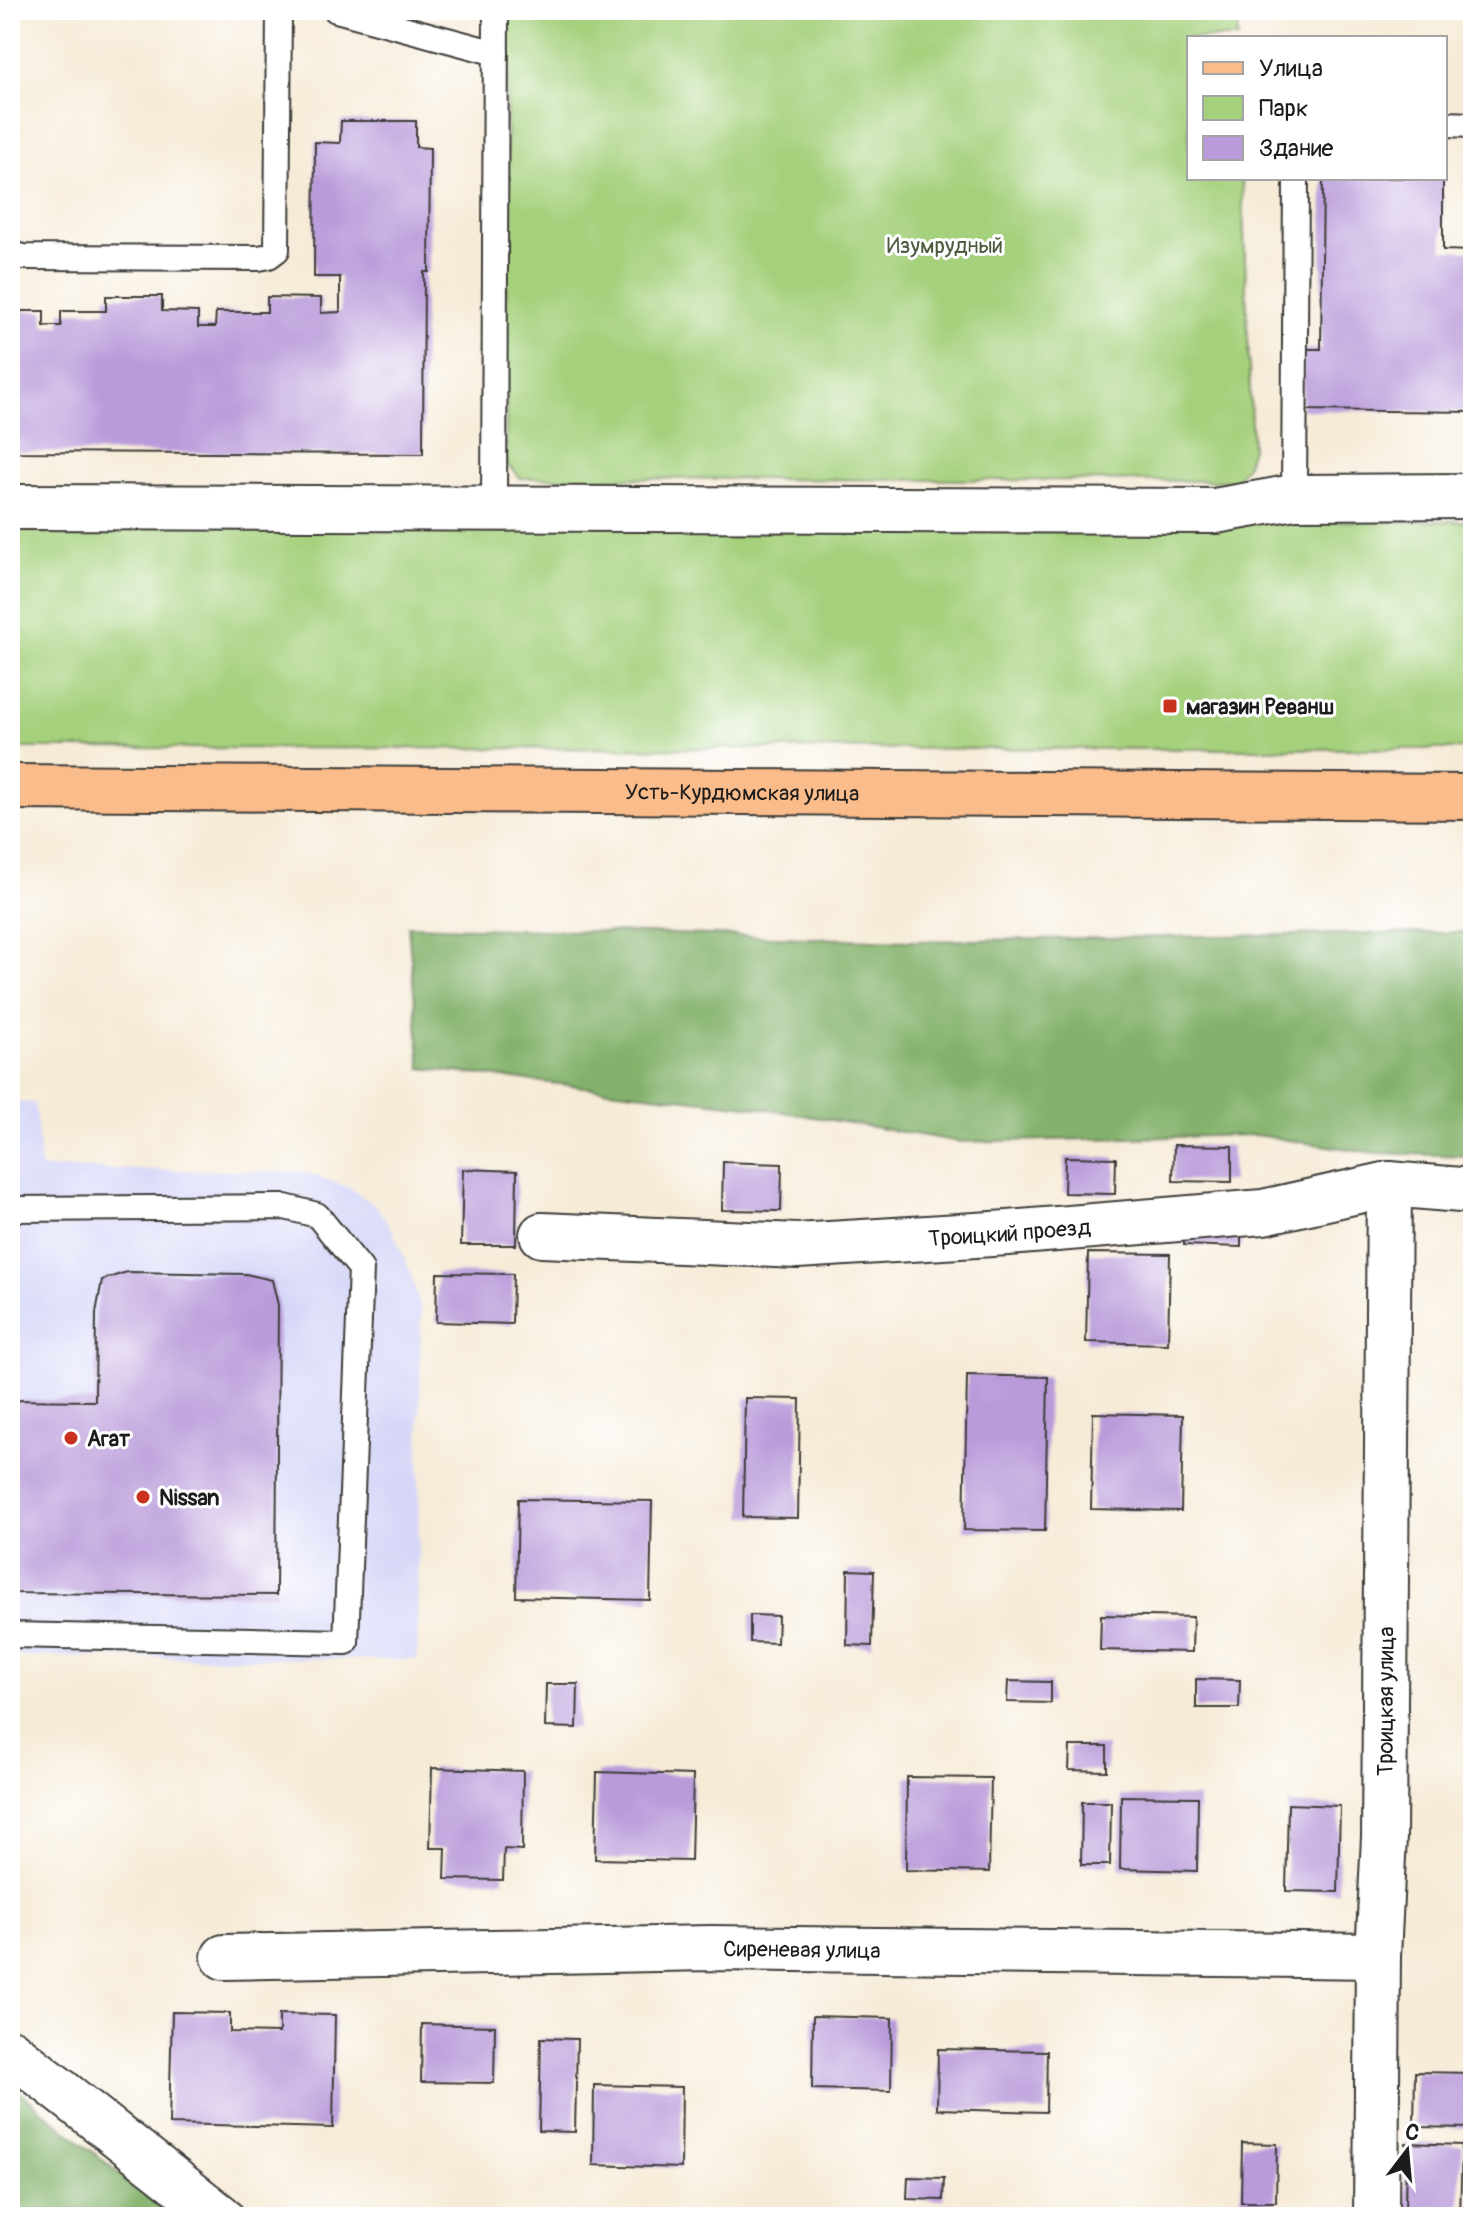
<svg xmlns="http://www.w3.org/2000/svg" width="1483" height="2227" viewBox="0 0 1483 2227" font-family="Pangolin,sans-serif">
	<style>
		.built { fill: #d6d7f8 }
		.green { fill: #a5d07c; stroke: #60764c; stroke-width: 2 }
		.forest { fill: #84b26c; stroke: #506744; stroke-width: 2 }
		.building { fill: #b99bda }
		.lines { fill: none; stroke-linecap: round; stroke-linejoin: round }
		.lane-casing { stroke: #3d3b38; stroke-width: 28 }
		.street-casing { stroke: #3d3b38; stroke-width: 48 }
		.primary-casing { stroke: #3d3b38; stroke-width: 48 }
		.lane { stroke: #fff; stroke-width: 24 }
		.street { stroke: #fff; stroke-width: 44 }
		.primary { stroke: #fabc8b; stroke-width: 44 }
		.poi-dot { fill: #c8321e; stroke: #fff; stroke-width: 3 }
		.labels { text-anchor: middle; stroke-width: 6; stroke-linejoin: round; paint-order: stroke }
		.park-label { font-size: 22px; fill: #4c5b3e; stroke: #fff }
		.poi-label { font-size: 22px; font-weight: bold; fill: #1c1c1c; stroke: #fff; text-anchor: start }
		.street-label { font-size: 22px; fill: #1c1c1c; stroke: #fff }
	</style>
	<rect width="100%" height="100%" fill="#fff"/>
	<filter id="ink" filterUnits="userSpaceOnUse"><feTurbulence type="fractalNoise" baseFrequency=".0125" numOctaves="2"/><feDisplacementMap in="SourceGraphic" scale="16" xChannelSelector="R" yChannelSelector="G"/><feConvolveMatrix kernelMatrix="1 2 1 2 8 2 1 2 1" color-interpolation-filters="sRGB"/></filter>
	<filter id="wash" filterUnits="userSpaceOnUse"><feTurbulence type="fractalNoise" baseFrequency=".006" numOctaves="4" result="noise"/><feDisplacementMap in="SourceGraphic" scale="32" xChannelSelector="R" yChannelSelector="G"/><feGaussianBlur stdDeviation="1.8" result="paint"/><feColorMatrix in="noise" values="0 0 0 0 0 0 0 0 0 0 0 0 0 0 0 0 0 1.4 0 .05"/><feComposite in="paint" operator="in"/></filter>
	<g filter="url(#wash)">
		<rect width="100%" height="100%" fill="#f6ebd7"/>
		<polygon class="built" points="10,1102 35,1103 41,1168 304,1172 348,1187 376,1206 393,1231 410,1272 421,1309 417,1660 10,1656"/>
		<g class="green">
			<polygon points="507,10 1237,10 1238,38 1189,38 1189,178 1242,178 1252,448 1246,466 1235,481 520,478 506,463"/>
			<polygon points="1473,521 1473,749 10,748 10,523"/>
		</g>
		<g class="forest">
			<polygon points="408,926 909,941 1473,932 1473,1156 1375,1153 1255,1135 960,1142 755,1107 421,1068"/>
			<polygon points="10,2084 172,2217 10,2217"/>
		</g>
		<g id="blocks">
			<g class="building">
				<polygon points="341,121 416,121 416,147 430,148 429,272 424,272 423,454 10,452 10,311 44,311 44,326 61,326 61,311 106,311 106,296 162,296 162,311 198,312 198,327 215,327 216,312 267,312 267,297 321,298 321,313 340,312 340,277 314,277 315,142 340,143"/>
				<polygon points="1323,178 1443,178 1443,250 1473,251 1473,412 1302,410 1303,349 1321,349"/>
				<polygon points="1174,1145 1232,1146 1232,1182 1173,1181"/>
				<polygon points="1065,1157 1116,1158 1115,1194 1064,1193"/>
				<polygon points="723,1162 782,1164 781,1211 722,1210"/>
				<polygon points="463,1169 517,1171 516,1245 461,1245"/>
				<polygon points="1184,1228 1241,1229 1241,1247 1184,1245"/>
				<polygon points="1088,1253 1170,1254 1168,1344 1086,1342"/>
				<polygon points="127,1272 246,1274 272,1280 278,1305 276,1595 10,1593 10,1400 95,1401 96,1313 102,1280"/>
				<polygon points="437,1273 513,1274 512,1324 436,1322"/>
				<polygon points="967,1375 1048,1377 1045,1531 964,1530"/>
				<polygon points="745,1398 800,1399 798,1518 743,1517"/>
				<polygon points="1093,1413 1183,1415 1181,1511 1091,1509"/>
				<polygon points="518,1499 652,1501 650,1600 516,1597"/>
				<polygon points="848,1570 874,1571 872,1646 847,1645"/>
				<polygon points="750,1615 778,1616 777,1643 750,1642"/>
				<polygon points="1101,1615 1193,1617 1192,1652 1100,1650"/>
				<polygon points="1196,1679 1240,1680 1239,1708 1196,1708"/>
				<polygon points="1008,1681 1051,1682 1051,1703 1007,1702"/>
				<polygon points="546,1684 578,1684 577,1728 545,1727"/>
				<polygon points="1070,1746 1107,1746 1107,1771 1069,1770"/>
				<polygon points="432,1768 523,1771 522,1850 504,1849 503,1880 445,1879 446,1848 430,1848"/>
				<polygon points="597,1772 693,1775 691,1861 595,1859"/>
				<polygon points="907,1777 991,1778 989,1872 906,1870"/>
				<polygon points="1121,1796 1198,1797 1197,1871 1120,1869"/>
				<polygon points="1082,1802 1111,1802 1110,1865 1081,1865"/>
				<polygon points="1288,1804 1340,1806 1338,1892 1286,1891"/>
				<polygon points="172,2012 230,2013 230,2032 279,2033 279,2014 335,2015 333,2128 169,2124"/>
				<polygon points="813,2016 892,2018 891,2091 812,2089"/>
				<polygon points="422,2024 495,2026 494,2083 421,2082"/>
				<polygon points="541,2038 577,2039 575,2132 539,2131"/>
				<polygon points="938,2049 1047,2051 1046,2112 937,2109"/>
				<polygon points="1415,2072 1473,2073 1473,2128 1414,2127"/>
				<polygon points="594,2085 682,2087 681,2168 593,2165"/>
				<polygon points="1242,2143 1277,2144 1276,2202 1241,2202"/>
				<polygon points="1406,2143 1462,2145 1460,2217 1405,2217"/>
				<polygon points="908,2177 944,2178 943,2200 907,2199"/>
			</g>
		</g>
	</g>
	<g filter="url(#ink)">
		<use href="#blocks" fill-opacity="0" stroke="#3d3b38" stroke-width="2"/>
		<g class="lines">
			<g class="lane-casing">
				<g id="lane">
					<polyline points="336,10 496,53"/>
					<polyline points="1445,124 1473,125"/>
					<polyline points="10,254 24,257 259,258 269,256 277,250 279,10"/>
					<polyline points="1294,497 1296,178"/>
					<polyline points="494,509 496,10"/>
					<polyline points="10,1209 285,1207 317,1215 361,1269 346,1642 10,1635"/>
				</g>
			</g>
			<g class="street-casing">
				<g id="street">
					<polyline points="10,507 1215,511 1294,497 1473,496"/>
					<path id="s1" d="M542 1235 797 1246 1008 1233 1263 1212 1389 1184 1473 1191"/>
					<path id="s2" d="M224 1957 711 1948 1378 1956"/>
					<polyline points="10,2051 221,2217"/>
					<path id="s3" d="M1376 2217 1378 1956 1384 1837 1389 1184"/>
				</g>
			</g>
			<g class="primary-casing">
				<g id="primary">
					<path id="s4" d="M10 787 1473 797"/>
				</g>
			</g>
			<use href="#lane" class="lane"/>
			<use href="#street" class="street"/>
			<use href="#primary" class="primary"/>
		</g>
	</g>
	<g class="poi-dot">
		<rect x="1162" y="698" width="16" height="16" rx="4"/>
		<circle cx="71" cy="1438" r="8"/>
		<circle cx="143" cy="1497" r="8"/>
	</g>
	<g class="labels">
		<g class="park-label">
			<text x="945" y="253">Изумрудный</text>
		</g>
		<g class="poi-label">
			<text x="1186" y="714">магазин Реванш</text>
			<text x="87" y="1446">Агат</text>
			<text x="159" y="1505">Nissan</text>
		</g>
		<g class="street-label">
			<text dy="8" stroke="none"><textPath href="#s4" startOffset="732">Усть-Курдюмская улица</textPath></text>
			<text dy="8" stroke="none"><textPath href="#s1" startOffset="468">Троицкий проезд</textPath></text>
			<text dy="8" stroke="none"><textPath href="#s3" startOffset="516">Троицкая улица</textPath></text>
			<text dy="8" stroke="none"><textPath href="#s2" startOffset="578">Сиреневая улица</textPath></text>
		</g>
	</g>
	<rect width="1483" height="2227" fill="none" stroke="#fff" stroke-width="40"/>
	<rect x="1187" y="36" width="260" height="144" fill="#ffffff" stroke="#a4a4a4" stroke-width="2"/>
	<rect x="1203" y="62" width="40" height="12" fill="#fabc8b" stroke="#a4a4a4" stroke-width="2"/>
	<text x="1259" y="76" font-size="24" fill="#1c1c1c">Улица</text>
	<rect x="1203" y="96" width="40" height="24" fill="#a5d07c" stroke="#a4a4a4" stroke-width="2"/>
	<text x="1259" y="116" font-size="24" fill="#1c1c1c">Парк</text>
	<rect x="1203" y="136" width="40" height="24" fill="#b99bda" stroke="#a4a4a4" stroke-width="2"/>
	<text x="1259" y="156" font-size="24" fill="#1c1c1c">Здание</text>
	<g transform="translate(1407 2151) rotate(16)" stroke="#ffffff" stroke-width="6" paint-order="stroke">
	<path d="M0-6L14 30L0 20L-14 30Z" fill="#1c1c1c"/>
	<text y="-12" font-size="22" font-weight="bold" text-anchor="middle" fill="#1c1c1c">С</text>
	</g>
</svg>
